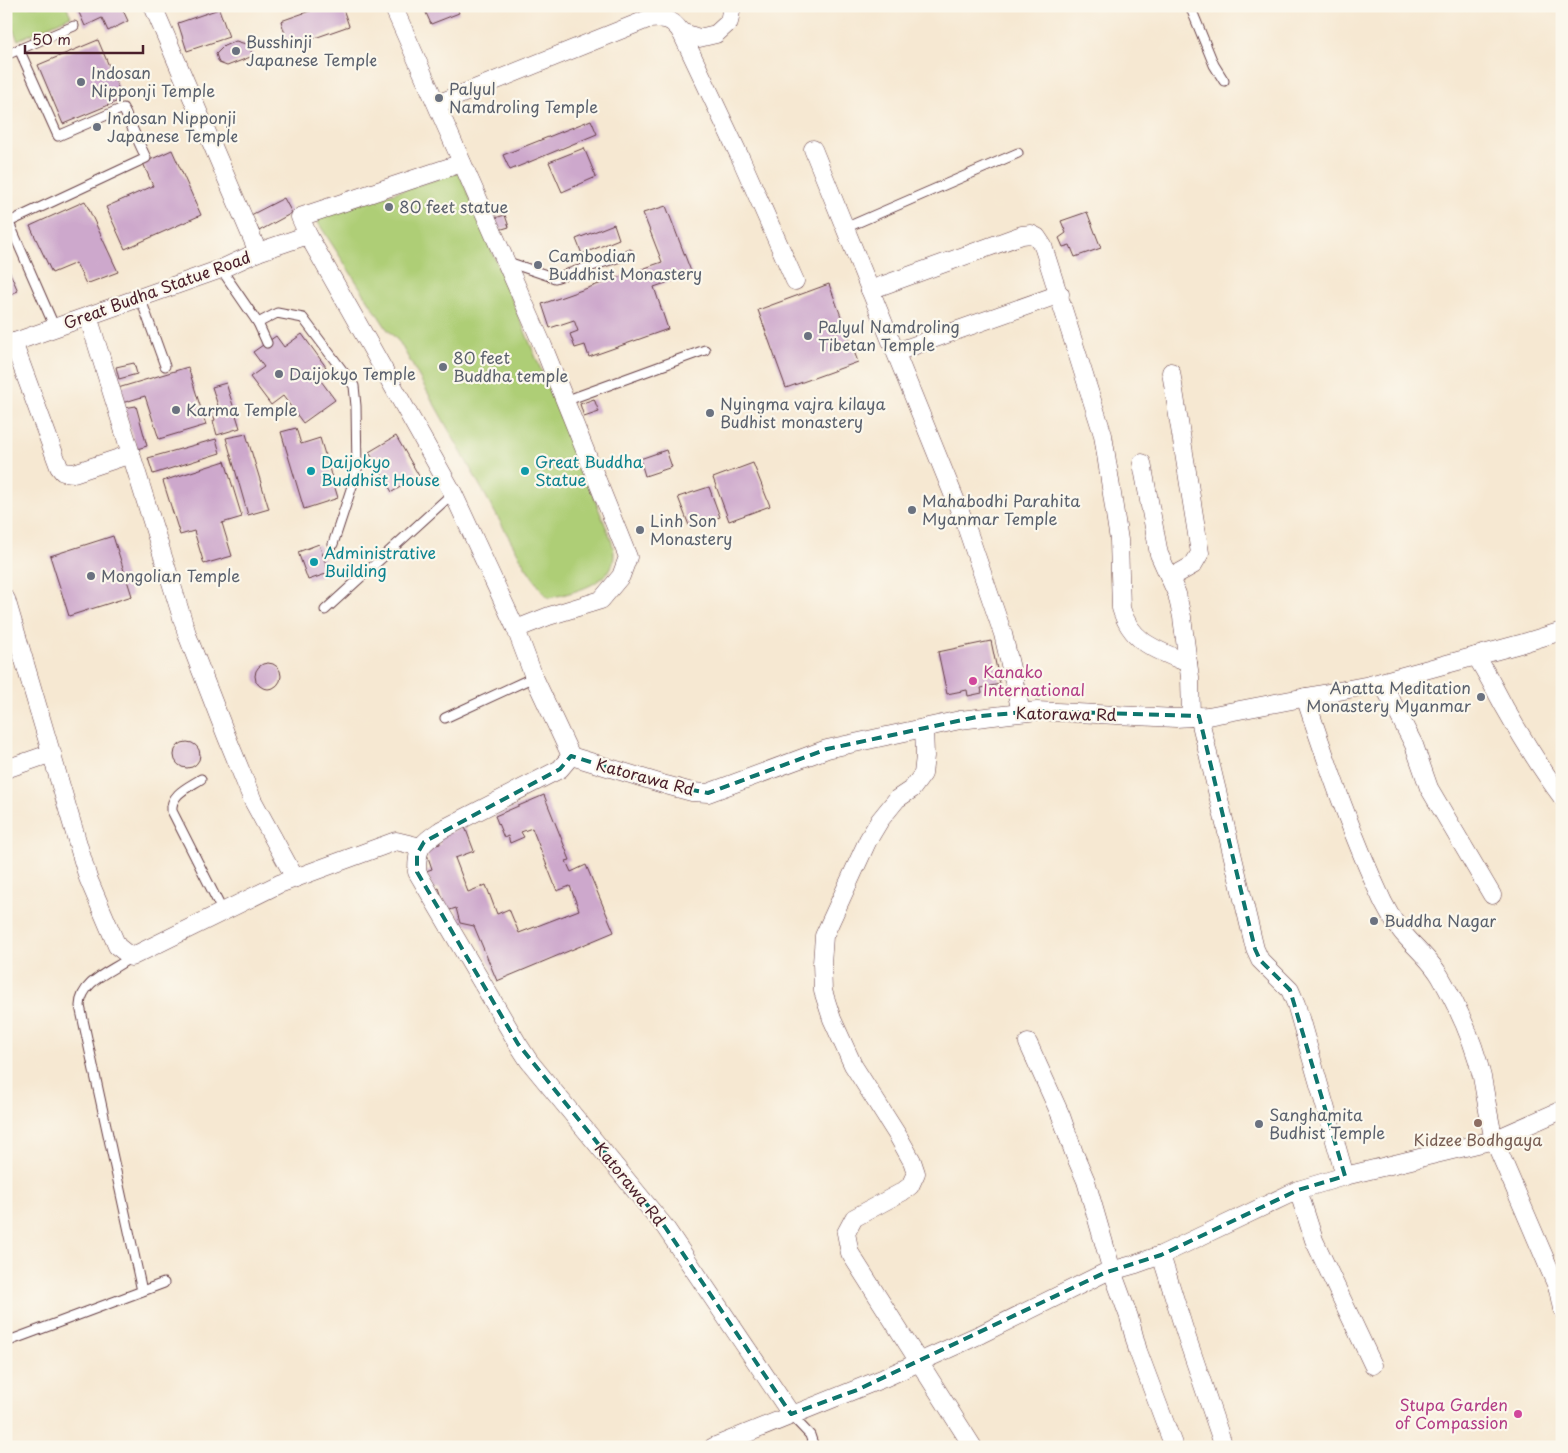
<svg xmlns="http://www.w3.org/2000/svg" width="1568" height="1453" viewBox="0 0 1568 1453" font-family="'Playpen Sans',sans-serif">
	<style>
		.green { fill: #aece76; stroke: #7c7650 }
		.building { fill: #cda8cc }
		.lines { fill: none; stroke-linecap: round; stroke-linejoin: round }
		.lane-casing { stroke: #643d44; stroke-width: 11 }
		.street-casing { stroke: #643d44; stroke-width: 19 }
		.lane { stroke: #fff; stroke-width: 9 }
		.street { stroke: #fff; stroke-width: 18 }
		.marked { fill: none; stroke: #0f766e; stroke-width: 4; stroke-dasharray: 10 6; stroke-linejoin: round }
		.worship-dot { fill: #6b7280; stroke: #fbf7ec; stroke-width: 2 }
		.culture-dot { fill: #0f9aa8; stroke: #fbf7ec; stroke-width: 2 }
		.hotel-dot { fill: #d1479c; stroke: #fbf7ec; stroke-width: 2 }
		.education-dot { fill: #8d6e63; stroke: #fbf7ec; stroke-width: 2 }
		.labels { text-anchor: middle; stroke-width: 4.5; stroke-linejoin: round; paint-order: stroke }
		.worship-label { font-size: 16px; fill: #5b616d; stroke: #fbf7ec; text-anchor: start }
		.street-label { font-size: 16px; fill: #4a1f2b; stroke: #fbf7ec }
		.culture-label { font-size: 16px; fill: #0d838f; stroke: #fbf7ec; text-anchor: start }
		.hotel-label { font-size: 16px; fill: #b23c85; stroke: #fbf7ec; text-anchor: start }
		.education-label { font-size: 16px; fill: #785e54; stroke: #fbf7ec }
	</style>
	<rect width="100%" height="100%" fill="#fbf7ec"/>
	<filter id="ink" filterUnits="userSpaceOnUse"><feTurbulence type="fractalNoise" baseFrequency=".02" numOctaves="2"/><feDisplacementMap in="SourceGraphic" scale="10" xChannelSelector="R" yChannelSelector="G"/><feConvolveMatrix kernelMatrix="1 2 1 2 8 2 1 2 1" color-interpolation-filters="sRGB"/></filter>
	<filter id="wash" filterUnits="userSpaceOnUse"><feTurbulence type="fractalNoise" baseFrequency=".0096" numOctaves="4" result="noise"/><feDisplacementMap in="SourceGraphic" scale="20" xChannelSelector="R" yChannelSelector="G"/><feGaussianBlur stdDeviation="1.12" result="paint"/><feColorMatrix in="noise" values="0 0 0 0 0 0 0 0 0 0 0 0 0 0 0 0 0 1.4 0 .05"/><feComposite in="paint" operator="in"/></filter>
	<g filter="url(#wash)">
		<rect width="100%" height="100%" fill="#f6e8d2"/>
		<g class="green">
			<polygon points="6,6 66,6 71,16 18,40 6,14"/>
			<path d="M459 172 609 534C611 540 614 547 614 553 616 584 571 593 549 598L545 595 525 566 400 343 387 329 315 218Z"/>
		</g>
		<g id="blocks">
			<g class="building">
				<polygon points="76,6 121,6 128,21 108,31 102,18 85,26"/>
				<polygon points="324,6 342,6 349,26 289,47 281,21"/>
				<polygon points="423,6 456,6 459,13 431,24"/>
				<polygon points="219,9 229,37 187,51 178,23"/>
				<polygon points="98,40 123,99 63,124 38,65"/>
				<polygon points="236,41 249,45 253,56 227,66 219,63 216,54 224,46"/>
				<polygon points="591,120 597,134 510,170 503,155"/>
				<polygon points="584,148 596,177 562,192 549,162"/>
				<polygon points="172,150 201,215 125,249 106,207 153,186 143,163"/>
				<polygon points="284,198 292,213 259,231 251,215"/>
				<polygon points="85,201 118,272 86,284 76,263 52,273 30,226"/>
				<polygon points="666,206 692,274 654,287 668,329 589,357 585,345 575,348 570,334 578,331 574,320 550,328 542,304 662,262 643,213"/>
				<polygon points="1087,212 1101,248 1075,257 1070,245 1063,247 1059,238 1066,233 1061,221"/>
				<polygon points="505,215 509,227 499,230 495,218"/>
				<polygon points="614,224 619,239 582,254 576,239"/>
				<polygon points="6,264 18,291 6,296"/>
				<polygon points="829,284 858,362 786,388 758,310"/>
				<polygon points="302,334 326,367 316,374 335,400 303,423 283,396 271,405 250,377 264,367 253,352 276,336 284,347"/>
				<polygon points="134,363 137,374 119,379 116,367"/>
				<polygon points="188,367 206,425 159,439 145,396 122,403 118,388"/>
				<polygon points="226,383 240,428 217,435 213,421 215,420 212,411 219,409 212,387"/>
				<polygon points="594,399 599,412 584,417 580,404"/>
				<polygon points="136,406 147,446 137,449 124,408"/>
				<polygon points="296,428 301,444 320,438 338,498 304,509 281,432"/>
				<polygon points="246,434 269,509 248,515 226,438"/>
				<polygon points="396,436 419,476 392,492 369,452"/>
				<polygon points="216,439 220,453 153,474 148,458"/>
				<polygon points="666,450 672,467 645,476 640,459"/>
				<polygon points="225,461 242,517 222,523 232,556 204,564 194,531 180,535 163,481"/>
				<polygon points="753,463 770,506 729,521 713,478"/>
				<polygon points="709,487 720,517 690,528 678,497"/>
				<polygon points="113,536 132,596 69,616 50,556"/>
				<polygon points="319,544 329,573 308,580 298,552"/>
				<polygon points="991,641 1000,684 981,688 982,693 968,696 967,690 947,694 938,652"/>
				<circle cx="268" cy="676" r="13"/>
				<circle cx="187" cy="755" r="13"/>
				<polygon points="544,795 570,860 566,861 571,872 586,865 614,932 497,981 474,926 460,923 456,908 447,911 439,888 433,890 426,871 432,869 425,848 440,844 439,836 465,827 474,851 455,858 468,892 486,885 497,914 509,909 519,933 579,910 570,886 557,891 532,828 521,832 524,837 510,843 508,836 504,838 495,816"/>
			</g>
		</g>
	</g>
	<g filter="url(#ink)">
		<use href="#blocks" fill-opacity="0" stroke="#643d44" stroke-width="1"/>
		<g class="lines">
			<g class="lane-casing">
				<g id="lane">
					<polyline points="1190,6 1214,65 1224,81"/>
					<polyline points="6,55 74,26"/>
					<polyline points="6,216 55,328"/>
					<polyline points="9,222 146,158 123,108 58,136 19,49"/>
					<polyline points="845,228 1018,153"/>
					<polyline points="508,262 555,278 629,254"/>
					<polyline points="221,269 258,323 267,343"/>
					<polyline points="140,297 165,366"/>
					<polyline points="258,323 277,313 303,318 354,386 356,406 357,471 333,544"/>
					<polyline points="565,401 705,350"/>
					<polyline points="325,610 453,493"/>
					<polyline points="445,718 534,677"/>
					<path d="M201 779C189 787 170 794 172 811L223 912"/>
					<path d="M131 957C113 971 81 980 80 1006L142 1291"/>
					<polyline points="6,1342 164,1283"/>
					<polyline points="791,1415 810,1435 814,1447"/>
				</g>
			</g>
			<g class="street-casing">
				<g id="street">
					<polyline points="153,6 258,252"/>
					<polyline points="393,6 543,346 628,557 621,576 601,600 549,616 516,629"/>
					<polyline points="681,32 699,38 716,34 729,22 732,6"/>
					<path d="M437 104 648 19C664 18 671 17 681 32L741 159 795 281"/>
					<polyline points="813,149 966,526 1003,634 1021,712"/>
					<polyline points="462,163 300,217 308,235 453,493 516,629 534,677 571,756"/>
					<path d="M870 290 1022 235 1031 234 1037 237 1043 246 1103 435 1119 540 1121 608C1131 643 1157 650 1188 663L1190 677 1191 717"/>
					<polyline points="88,316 188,637 226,735 253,801 295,878"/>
					<polyline points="13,342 59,467 63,472 74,473 131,454"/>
					<polyline points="6,345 221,269 258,252 308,235"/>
					<polyline points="896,352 1060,294"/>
					<polyline points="1142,463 1159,554 1177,594 1182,617 1188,663"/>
					<polyline points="1170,578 1193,565 1200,553 1171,372"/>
					<polyline points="6,599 88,878 117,946 131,957 279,884 396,841 421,847"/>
					<path d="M1476 656C1487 673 1495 690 1505 708 1522 738 1541 769 1562 797"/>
					<polyline points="1382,682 1414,745 1429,788 1492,895"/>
					<path d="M1305 697C1328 766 1352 836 1383 902 1390 916 1399 930 1411 942 1422 953 1432 963 1440 976 1458 1007 1474 1042 1482 1077 1486 1098 1489 1119 1494 1140L1558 1289 1562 1309"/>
					<polyline points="1199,716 1255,949 1260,960 1290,990 1296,1004 1345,1176"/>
					<polyline points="924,728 925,756 923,774 912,789 897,799 880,820 868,840 824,936 822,963 823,991 832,1019 853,1065 898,1136 912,1161 916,1173 910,1186 902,1192 854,1218 846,1233 850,1253 973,1447"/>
					<polyline points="6,769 52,753"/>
					<polyline points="1028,1043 1061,1116 1074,1153 1086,1181 1112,1271 1129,1317 1138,1351 1174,1447"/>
					<polyline points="1298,1190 1314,1240 1373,1365"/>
					<polyline points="1161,1255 1185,1332 1224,1447"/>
					<path d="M791 1414 665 1227 529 1061 518 1044 417 872C417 846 421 844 441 830L560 769 571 756 666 785 692 792 708 793 827 749 960 720 1037 711 1176 718 1208 716 1370 685 1520 644 1562 631"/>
					<polyline points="713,1447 884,1378 981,1334 1104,1273 1136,1264 1161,1255 1298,1190 1345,1176 1494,1140 1562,1110"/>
				</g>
			</g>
			<use href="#lane" class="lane"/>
			<use href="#street" class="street"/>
		</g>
	</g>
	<path class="marked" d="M1037 711 1199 716 1255 949 1260 960 1290 990 1345 1176 1298 1190 1161 1255 1104 1273 857 1390 791 1414 665 1227 518 1044 417 872V854L424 842 560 769 571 756 666 785 708 793 827 749 981 716Z"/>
	<g class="worship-dot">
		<circle cx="236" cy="51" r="5"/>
		<circle cx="81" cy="82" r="5"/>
		<circle cx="439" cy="98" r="5"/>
		<circle cx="97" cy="127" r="5"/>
		<circle cx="389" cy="207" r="5"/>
		<circle cx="538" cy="265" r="5"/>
		<circle cx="808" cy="336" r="5"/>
		<circle cx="443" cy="367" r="5"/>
		<circle cx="279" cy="374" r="5"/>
		<circle cx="176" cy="410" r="5"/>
		<circle cx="710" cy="413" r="5"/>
		<circle cx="912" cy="510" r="5"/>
		<circle cx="640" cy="530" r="5"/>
		<circle cx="91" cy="576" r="5"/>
		<circle cx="1481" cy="697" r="5"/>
		<circle cx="1374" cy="921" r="5"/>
		<circle cx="1259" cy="1124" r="5"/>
	</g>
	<g class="culture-dot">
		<circle cx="311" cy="471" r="5"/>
		<circle cx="525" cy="471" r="5"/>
		<circle cx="314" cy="562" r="5"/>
	</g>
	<g class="hotel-dot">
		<circle cx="973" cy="681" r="5"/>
		<circle cx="1518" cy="1414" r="5"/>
	</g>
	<circle class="education-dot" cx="1478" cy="1123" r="5"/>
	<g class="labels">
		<g class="worship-label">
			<text x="246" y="48">Busshinji<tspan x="246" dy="18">Japanese Temple</tspan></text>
			<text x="91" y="79">Indosan<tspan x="91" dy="18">Nipponji Temple</tspan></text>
			<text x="449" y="95">Palyul<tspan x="449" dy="18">Namdroling Temple</tspan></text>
			<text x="107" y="124">Indosan Nipponji<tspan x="107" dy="18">Japanese Temple</tspan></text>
			<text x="399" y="213">80 feet statue</text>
			<text x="548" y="262">Cambodian<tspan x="548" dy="18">Buddhist Monastery</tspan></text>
			<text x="818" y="333">Palyul Namdroling<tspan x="818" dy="18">Tibetan Temple</tspan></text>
			<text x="453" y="364">80 feet<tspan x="453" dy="18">Buddha temple</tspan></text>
			<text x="289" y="380">Daijokyo Temple</text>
			<text x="720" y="410">Nyingma vajra kilaya<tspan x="720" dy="18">Budhist monastery</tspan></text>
			<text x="186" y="416">Karma Temple</text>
			<text x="922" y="507">Mahabodhi Parahita<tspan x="922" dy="18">Myanmar Temple</tspan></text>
			<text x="650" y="527">Linh Son<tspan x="650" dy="18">Monastery</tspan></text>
			<text x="101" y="582">Mongolian Temple</text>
			<text x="1471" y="694" text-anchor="end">Anatta Meditation<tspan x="1471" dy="18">Monastery Myanmar</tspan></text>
			<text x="1384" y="927">Buddha Nagar</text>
			<text x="1269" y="1121">Sanghamita<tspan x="1269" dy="18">Budhist Temple</tspan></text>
		</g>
		<g class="street-label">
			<text transform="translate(157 290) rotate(-20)" y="6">Great Budha Statue Road</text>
			<text transform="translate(1066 714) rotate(1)" y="6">Katorawa Rd</text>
			<text transform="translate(645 777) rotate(15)" y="6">Katorawa Rd</text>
			<text transform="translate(630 1184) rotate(51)" y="6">Katorawa Rd</text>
		</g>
		<g class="culture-label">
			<text x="321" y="468">Daijokyo<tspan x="321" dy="18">Buddhist House</tspan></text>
			<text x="535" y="468">Great Buddha<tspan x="535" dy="18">Statue</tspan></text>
			<text x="324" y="559">Administrative<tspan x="324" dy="18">Building</tspan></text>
		</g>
		<g class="hotel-label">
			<text x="983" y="678">Kanako<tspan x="983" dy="18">International</tspan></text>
			<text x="1508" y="1411" text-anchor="end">Stupa Garden<tspan x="1508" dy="18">of Compassion</tspan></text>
		</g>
		<g class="education-label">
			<text x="1478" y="1146">Kidzee Bodhgaya</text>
		</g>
	</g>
	<rect width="1568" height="1453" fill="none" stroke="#fbf7ec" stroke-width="25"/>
	<path d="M25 45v8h118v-8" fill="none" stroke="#4a1f2b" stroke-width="2.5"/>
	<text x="32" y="45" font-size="15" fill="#4a1f2b" stroke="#fbf7ec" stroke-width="4" paint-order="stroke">50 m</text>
</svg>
